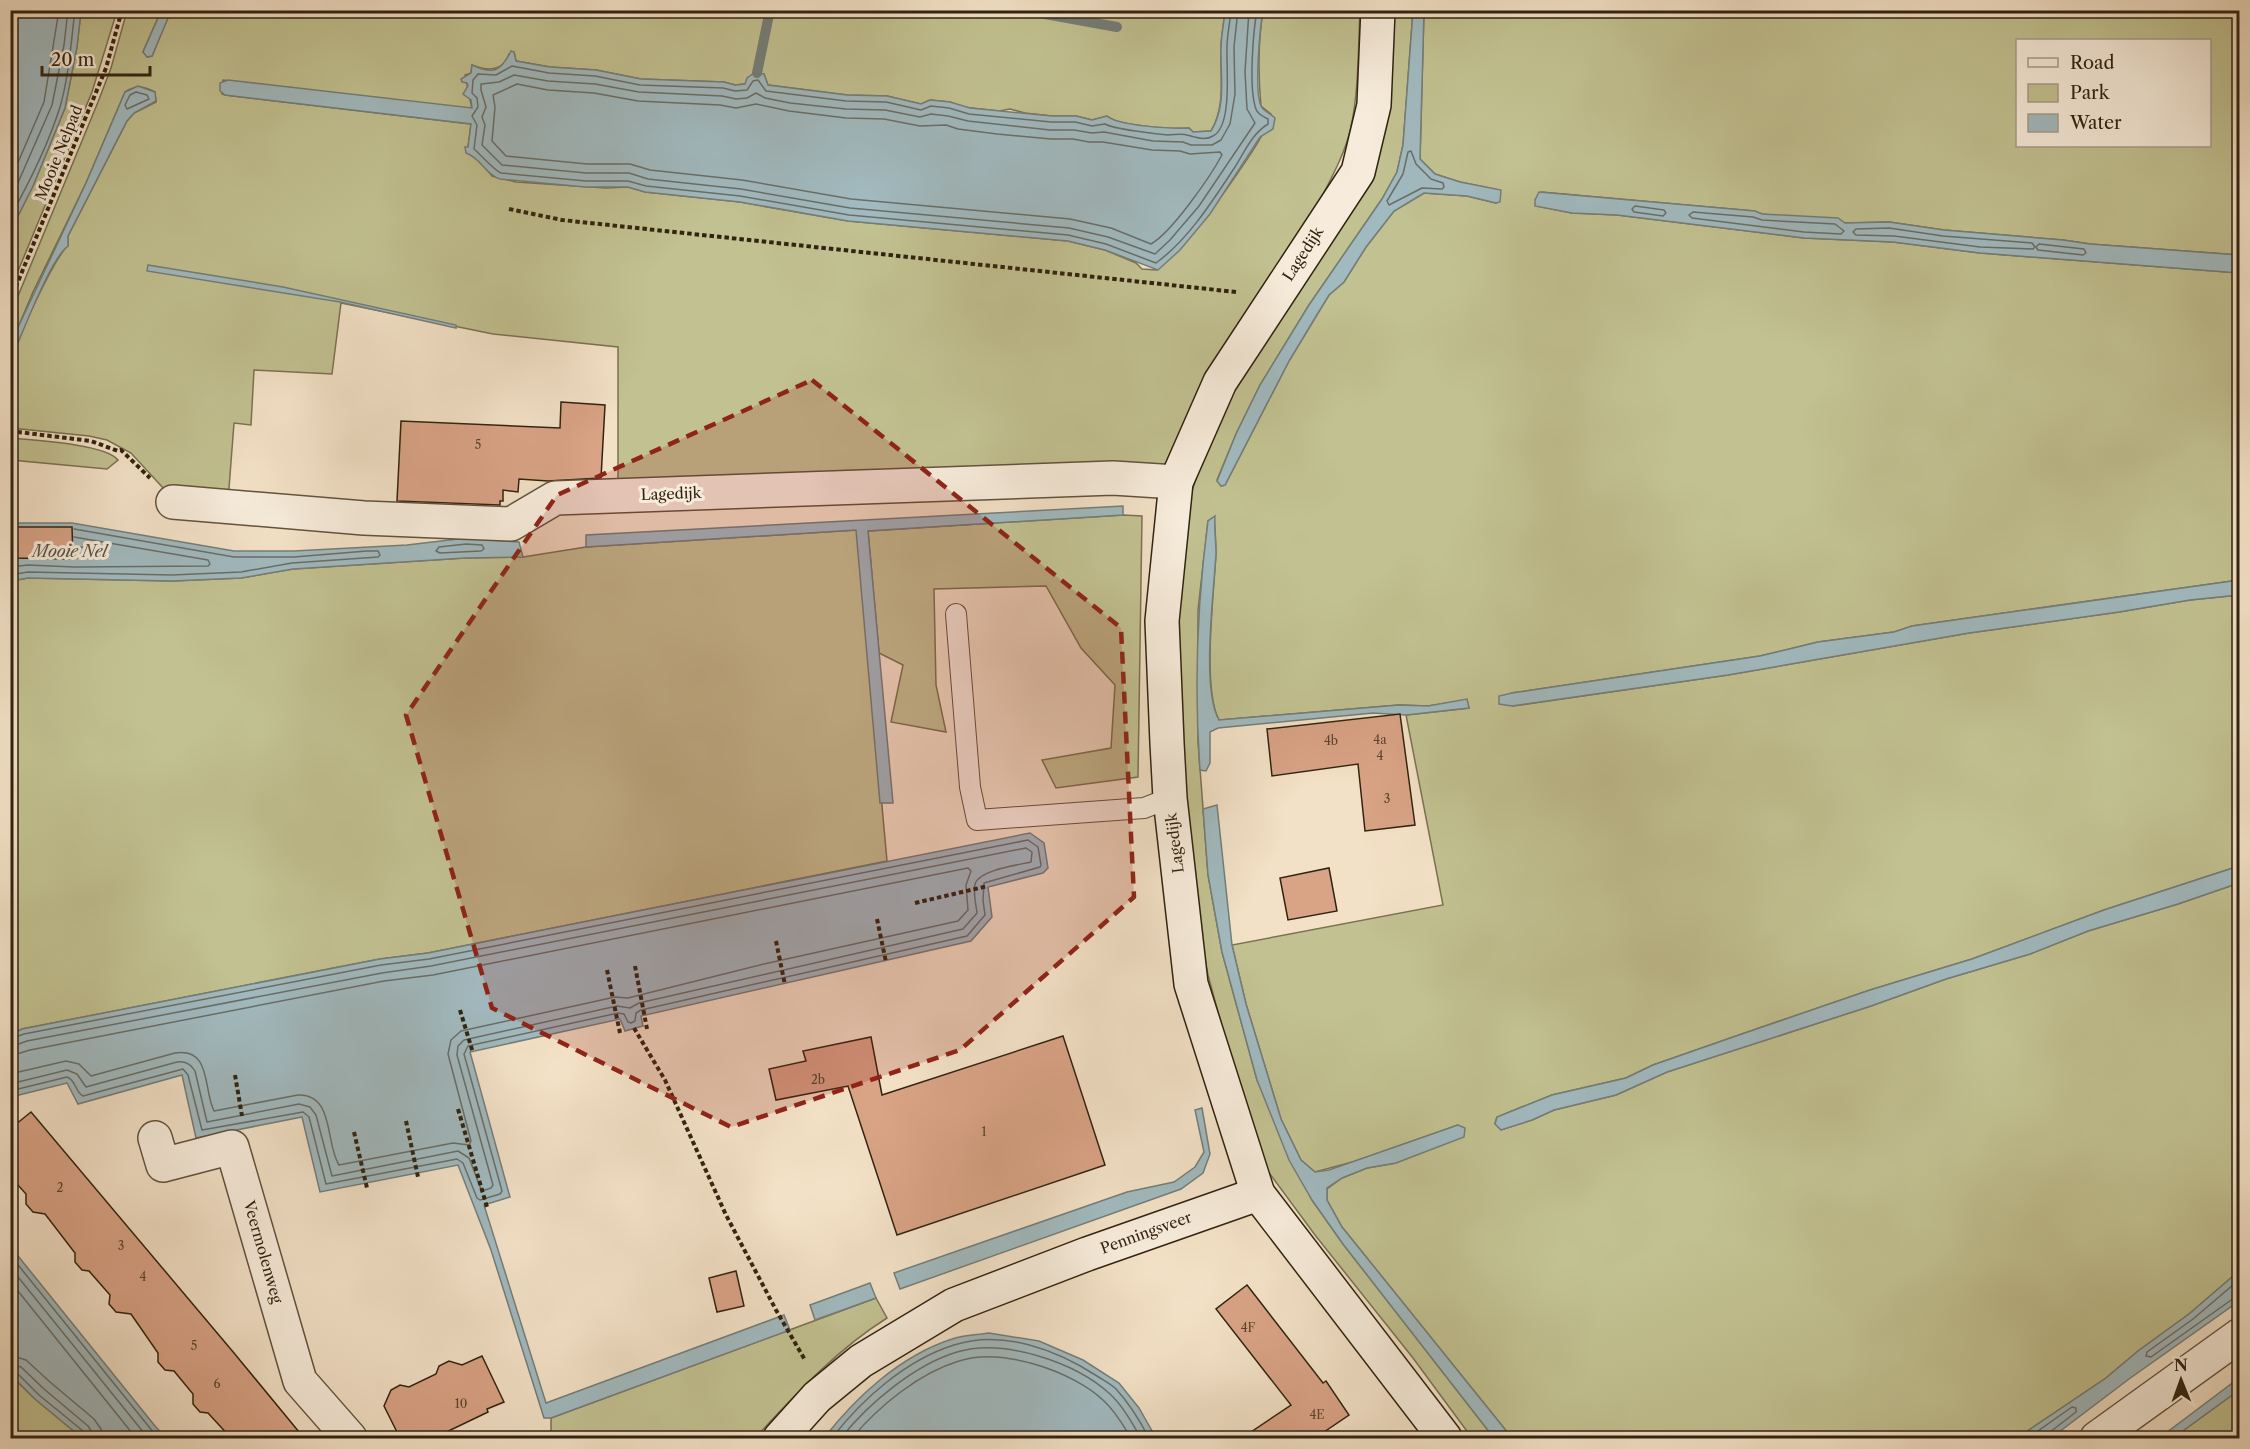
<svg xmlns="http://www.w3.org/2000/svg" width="2250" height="1449" viewBox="0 0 2250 1449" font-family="'Libre Caslon Text',serif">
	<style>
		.green { fill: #c2c191; stroke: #7a7250; stroke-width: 1.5; fill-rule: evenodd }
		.water { fill: #a1bac0; stroke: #747e79; stroke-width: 1.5 }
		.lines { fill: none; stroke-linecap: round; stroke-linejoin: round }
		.shore { stroke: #696e68; stroke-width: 1.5 }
		.stream { stroke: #747e79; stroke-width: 10 }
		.building { fill: #d9a386; stroke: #31230f; stroke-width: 1.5 }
		.lane-casing { stroke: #62523d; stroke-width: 22 }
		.street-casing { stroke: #62523d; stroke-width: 36 }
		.secondary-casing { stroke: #31230f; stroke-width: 36 }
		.path { stroke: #31230f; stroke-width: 4; stroke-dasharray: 4.5 3; stroke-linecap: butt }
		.lane { stroke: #f7ecdb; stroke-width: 20 }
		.street { stroke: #f7ecdb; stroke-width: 33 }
		.secondary { stroke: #f7ecdb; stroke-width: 33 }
		.marked { fill: #8f2418; fill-opacity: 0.2; stroke: #8f2418; stroke-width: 4.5; stroke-dasharray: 12 8; stroke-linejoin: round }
		.labels { text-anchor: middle; stroke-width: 6; stroke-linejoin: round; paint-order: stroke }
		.number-label { font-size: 12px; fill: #5b432d }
		.street-label { font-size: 15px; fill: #31230f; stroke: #f7ecdb }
		.water-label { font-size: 16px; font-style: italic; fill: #535044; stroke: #f7ecdb }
	</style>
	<rect width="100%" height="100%" fill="#f3e1c7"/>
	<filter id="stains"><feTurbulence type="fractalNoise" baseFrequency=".00333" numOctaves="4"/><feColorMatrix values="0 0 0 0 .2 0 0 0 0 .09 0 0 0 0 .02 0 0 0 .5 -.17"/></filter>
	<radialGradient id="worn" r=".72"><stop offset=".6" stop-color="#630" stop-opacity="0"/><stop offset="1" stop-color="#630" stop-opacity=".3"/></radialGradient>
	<g class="green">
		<path d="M171 10 1225 11C1224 23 1221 36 1221 48 1220 76 1226 106 1211 131L1193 132 1189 128C1172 129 1118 126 1107 116L1092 120 1076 116H1052L1025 113 1010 109 999 111 963 107 950 102 930 100 921 104 887 96 847 95 768 85 764 74 754 73 745 84 735 85 724 82 641 79 596 70 550 67 516 61 514 52 509 54C504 72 487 71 472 65L471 73 465 75 472 109 223 80 222 94 225 95 471 124 468 147 471 155 480 161 492 176 516 182 606 188 628 187 645 192 740 202 848 221 1068 241 1105 250 1136 263 1142 269 1157 270C1189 241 1213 209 1237 174 1250 155 1264 136 1271 114L1261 106C1258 74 1258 42 1263 11H1360C1358 49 1359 89 1351 127 1345 155 1329 182 1316 208L1164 468 618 488V347L493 334 341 303 332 374 254 370 251 425 234 423 228 501 165 490 131 453 107 440 89 436 11 428C11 411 7 372 11 358 16 341 56 254 68 246V236L127 121 134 113 156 102 155 92C144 86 136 85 125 92L86 183 33 292 11 344V313L98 102 111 68 127 11H161L143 52 147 57 152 56Z"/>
		<polygon points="81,11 117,11 92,92 11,288 11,230 33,186 65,108 77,47"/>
		<path d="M1392 11H1413L1403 145 1397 172 1382 199 1309 305 1260 385 1236 434 1217 480 1221 486 1225 485 1289 361 1318 313 1329 295 1344 282 1366 247 1394 211 1424 193 1467 196 1496 203 1499 190 1460 182 1435 174 1420 159 1424 11H2239V255L2090 244 2063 240 1944 230 1889 222 1845 223 1762 214 1754 211 1542 192 1536 206 1572 213 1617 215 1804 238 1893 242 1980 253 2239 273V580L1912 626 1894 632 1818 642 1760 656 1512 693 1513 706 1728 675 1969 633 2119 612 2190 600 2239 595V866L2104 910 1972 959 1870 990 1739 1035 1653 1065 1626 1078 1552 1095 1497 1117 1495 1123 1501 1130 1532 1120 1554 1110 1616 1095 1667 1072 1871 1006 1946 979 2030 954 2088 931 2178 904 2239 883V1271L2189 1314 2138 1351 2106 1378 2017 1438H1512L1342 1227 1327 1200V1189L1342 1178 1367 1168 1396 1163 1458 1125 1356 1161 1315 1172 1301 1160 1281 1119 1246 1004 1232 945 1443 905 1406 715 1469 708 1467 700 1428 706 1399 705 1219 720C1202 689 1214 592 1216 554 1216 542 1215 528 1214 517L1208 521 1198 610V742L1208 875 1222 952 1257 1080 1312 1200 1343 1244 1494 1438H1472L1413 1358 1315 1235 1267 1170 1237 1082 1208 975 1190 882 1174 643 1181 555 1192 491 1213 429 1246 367 1354 206ZM2018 40H2210V146H2018Z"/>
		<path d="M10 438C32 440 106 444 118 460L107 469 11 460Z"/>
		<polygon points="1123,515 1142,516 1138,777 1056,788 1042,760 1111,748 1115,685 1081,648 1046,586 934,589 936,685 946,732 891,722 903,665 879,653 868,531"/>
		<polygon points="857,530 887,861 428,953 380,959 22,1029 11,1035 10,581 28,578 172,581 241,578 293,569 465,558 523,557 586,547"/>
		<path d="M876 1298 887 1318C836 1350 796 1394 755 1438H551V1418Z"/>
		<polygon points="10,1375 35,1399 82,1438 11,1438"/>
		<polygon points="2239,1390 2239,1438 2173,1438"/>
	</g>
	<g class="water">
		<polygon points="11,10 81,11 77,47 65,108 33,186 11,230"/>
		<polygon points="161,11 171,11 152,56 147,57 143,52"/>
		<path d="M1263 11C1260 28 1254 91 1261 106 1263 111 1271 114 1275 118L1273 129 1260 137 1210 214 1180 250 1158 270 1105 250 1068 241 848 221 740 202 645 192 628 187H585L500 179C486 175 481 158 466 153L465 147H468L471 124 225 95 220 91V83L228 80 472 108 471 100 463 94 468 86 467 83 462 82 461 79 471 73 472 65C494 75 501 71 511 51L514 52 516 61 550 67 596 70 641 79 724 82 735 85 745 84 747 78 754 73 764 74 768 85 847 95 887 96 921 104 930 100 950 102 970 108 1052 116H1076L1092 120 1107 116C1118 126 1172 129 1189 128L1193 132 1211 131C1227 106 1220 76 1221 48 1221 36 1224 23 1225 11Z"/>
		<polygon points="1413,11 1424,11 1420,159 1435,174 1460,182 1501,190 1500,202 1496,203 1467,196 1424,193 1394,211 1366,247 1344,282 1329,295 1318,313 1289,361 1225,485 1221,486 1217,481 1236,434 1260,385 1309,305 1382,199 1397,172 1403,145"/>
		<path d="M138 86 155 92 156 101 134 113 127 121 68 236V246C50 259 22 335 11 359L12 340 86 183 125 92Z"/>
		<polygon points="1539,192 1755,211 1762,214 1838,218 1845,223 1889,222 1944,230 2063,240 2090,244 2239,255 2239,273 1980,253 1893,242 1804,238 1617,215 1572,213 1535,206 1535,200"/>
		<polygon points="148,265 283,287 456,325 456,328 340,302 147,271"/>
		<polygon points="1123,506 1123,515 868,531 893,803 880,803 856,530 586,547 586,535"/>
		<path d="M1215 516C1214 529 1216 541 1216 553 1214 592 1201 689 1219 720L1399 705 1428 706 1467 699 1469 708 1406 715 1373 713 1218 728 1210 732V763L1206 771 1200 770C1194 687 1197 604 1208 521Z"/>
		<polygon points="10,523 72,523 234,551 294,551 407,545 466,538 519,542 523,557 465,558 293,569 241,578 172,581 28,578 11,581"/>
		<polygon points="2239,580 2239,595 2190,600 2119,612 1969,633 1728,675 1512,706 1499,704 1499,696 1512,693 1760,656 1818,642 1894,632 1912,626"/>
		<polygon points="1217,805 1232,945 1246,1004 1281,1119 1301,1160 1315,1172 1329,1170 1458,1125 1465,1128 1464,1137 1396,1163 1367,1168 1342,1178 1327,1188 1327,1200 1342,1227 1512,1438 1494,1438 1343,1244 1312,1200 1289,1160 1257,1080 1222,952 1208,875 1203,809"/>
		<polygon points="1030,833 1044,843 1048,868 1043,873 988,887 992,917 971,941 641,1016 643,1026 625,1031 620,1019 470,1052 510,1197 484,1205 546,1403 784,1315 790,1330 551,1418 544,1418 491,1250 458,1165 320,1192 302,1117 196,1138 182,1075 78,1104 67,1083 11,1097 11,1035 22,1029 380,959 428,953"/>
		<polygon points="2239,866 2239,883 2178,904 2088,931 2030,954 1946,979 1871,1006 1667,1072 1616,1095 1554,1110 1532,1120 1501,1130 1495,1124 1497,1117 1552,1095 1626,1078 1653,1065 1739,1035 1870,990 1972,959 2104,910"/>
		<polygon points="1202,1108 1210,1154 1203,1173 1181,1189 900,1289 894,1273 1127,1192 1174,1182 1195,1167 1204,1152 1195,1110"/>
		<polygon points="10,1246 155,1426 166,1438 82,1438 35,1399 11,1375"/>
		<polygon points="2239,1271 2239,1301 2129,1379 2051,1438 2017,1438 2106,1378 2138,1351 2189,1314"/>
		<polygon points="870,1283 876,1298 815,1320 810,1305"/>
		<path d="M989 1333 1039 1341 1083 1360 1119 1383 1139 1408 1156 1438H824C856 1397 900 1356 952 1339 963 1335 977 1335 989 1333Z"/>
		<polygon points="2239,1378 2239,1390 2173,1438 2166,1433"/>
	</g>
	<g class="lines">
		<g class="shore">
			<path d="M1231 10C1230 23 1227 35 1227 47 1226 66 1233 126 1213 136 1205 141 1194 137 1187 135 1182 133 1174 135 1168 135 1157 134 1113 129 1105 124L1092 126 1075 122H1051L969 114 949 108 931 106 921 110 886 102 846 101 766 91 758 80 753 81 747 90 735 91 723 88 640 85 595 76 549 73 512 66 496 75 478 74 473 80 472 93 477 98 478 107 472 116 477 125 474 149C481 155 494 170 501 173L586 181H628L646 186 740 196 849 215 1068 235 1106 244 1156 263C1189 239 1213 200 1235 167 1245 151 1252 134 1268 124V119C1262 116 1256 113 1255 106 1249 85 1253 33 1257 10"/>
			<polyline points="1238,10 1234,47 1235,94 1230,124 1221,140 1212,145 1191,145 1183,142 1153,141 1104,132 1092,133 1074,130 1050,130 968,121 948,116 931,114 920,117 885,110 846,109 790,103 765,98 756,93 747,98 736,99 722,96 639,92 595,84 548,81 514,75 499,82 481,84 481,90 486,107 482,117 485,125 482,145 502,165 586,173 629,173 648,179 741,189 850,208 1069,228 1108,237 1155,254 1170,240 1199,206 1255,123 1247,109 1245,72 1249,10"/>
			<path d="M517 84 548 90 594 93 638 101 720 105 736 108 756 104 789 111 846 118 884 119 920 126 946 125 958 129 997 134 1051 139H1073L1089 142H1103L1152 150 1180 151 1190 154 1220 152 1222 155C1210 177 1172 232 1151 244L1111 228 1070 219 851 199 742 180 650 170 630 164H587L506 156 492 141 495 107 493 95Z"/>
			<polygon points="136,92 147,95 149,99 127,109 125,105 130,95"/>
			<polygon points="1411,151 1416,164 1431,179 1443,183 1444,187 1442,189 1422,188 1389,205 1387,201 1403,174 1408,152"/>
			<polyline points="10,181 44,102 59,10"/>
			<polyline points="10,201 52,105 64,45 68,10"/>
			<polygon points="1635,206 1664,210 1666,213 1663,216 1634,212 1632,209"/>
			<polygon points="1693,212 1753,217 1762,220 1835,224 1844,231 1841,234 1804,232 1692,218 1689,215"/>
			<path d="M10 217C28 185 49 142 60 107 69 76 71 42 75 10"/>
			<polygon points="1889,228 1943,236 2032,243 2035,247 2033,249 1980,247 1894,236 1856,235 1853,232 1856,229"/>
			<polygon points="2039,244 2084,249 2086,253 2083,255 2038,250 2036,247"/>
			<polygon points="466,544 482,545 484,549 481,551 440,553 436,551 439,547"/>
			<polyline points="74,546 105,551 107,554 104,557 74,558"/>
			<polyline points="10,567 28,565 74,567 208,566 210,564 208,560 74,537"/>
			<polyline points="10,575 28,572 172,575 241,572 292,563 378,557 380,555 378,551 367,551 294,557 234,557 74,529"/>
			<path d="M10 1039 24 1034 381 965 429 959 1028 840 1038 847 1041 865 1040 867 984 883 983 900 985 915 967 936 641 1010 636 1013 635 1021 631 1023 628 1022 624 1014 618 1013 468 1046 464 1054 502 1191 500 1194 480 1200 477 1198 463 1163 457 1159 326 1184 309 1117 303 1112 202 1130 188 1075 183 1069 83 1096C75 1092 76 1080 67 1077L10 1091"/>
			<path d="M10 1047 27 1041 382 973 431 966 1026 848 1032 852 1031 862C1018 865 979 870 975 884 973 893 976 904 977 913L963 929 639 1003 630 1008 617 1006 464 1040 458 1046 457 1055 493 1185 491 1188 485 1190 481 1189 469 1158 458 1151 332 1176 316 1115 310 1107 299 1104 207 1122 195 1071C191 1064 185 1061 177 1062L86 1087 77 1074 67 1070 10 1084"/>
			<path d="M10 1056 30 1050 384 981 433 975 968 868 971 871 966 885 968 910 958 921 764 964 628 998 615 997 461 1031 451 1040 448 1054 471 1141 469 1145 453 1143 339 1165C325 1144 335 1094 298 1095L214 1111C203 1090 212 1047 175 1053L91 1076 79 1064 66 1061 10 1074"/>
			<polyline points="10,1255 158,1438"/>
			<polyline points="10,1267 148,1438"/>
			<polyline points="2240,1279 2193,1319 2147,1352 2146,1356 2151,1357 2234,1298 2240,1297"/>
			<polyline points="10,1281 136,1438"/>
			<polyline points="10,1355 26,1360 50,1382 94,1419 101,1429 102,1438"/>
			<polyline points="10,1364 21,1367 44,1389 88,1426 92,1432 93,1438"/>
			<polyline points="10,1372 17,1373 39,1395 83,1431 85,1438"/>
			<path d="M832 1438C862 1399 906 1360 954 1345 1002 1329 1057 1350 1097 1376 1103 1380 1111 1384 1116 1389 1130 1404 1140 1421 1149 1438"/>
			<path d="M841 1438C868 1404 914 1365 957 1352 1003 1338 1075 1362 1110 1394 1123 1406 1132 1423 1141 1438"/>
			<path d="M852 1438C879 1406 919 1373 959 1361 1001 1347 1073 1371 1104 1401 1116 1412 1123 1425 1131 1438"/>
			<polyline points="2028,1438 2072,1407 2076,1408 2076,1412 2050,1432 2048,1438"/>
		</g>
		<g class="stream">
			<polyline points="1023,10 1117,27"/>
			<polyline points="757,73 770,10"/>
		</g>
	</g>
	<g class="building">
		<polygon points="561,402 605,405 601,478 548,481 519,479 518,492 503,490 503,501 500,501 500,505 397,501 401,421 560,428"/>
		<polygon points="10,527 72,527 73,559 10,558"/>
		<polygon points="1400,714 1415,825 1365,831 1358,764 1272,776 1267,729"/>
		<polygon points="1329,868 1337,911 1288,920 1280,878"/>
		<polygon points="1063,1036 1105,1165 897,1235 848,1086 776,1100 769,1069 806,1061 803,1051 871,1037 882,1095"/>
		<polygon points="31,1112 234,1353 304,1438 231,1438 208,1413 200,1412 193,1404 193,1394 174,1371 165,1370 158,1362 158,1353 131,1314 116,1312 109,1304 110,1295 89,1271 82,1270 75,1262 75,1253 45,1214 33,1212 26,1204 26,1194 10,1176 10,1129"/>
		<polygon points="736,1271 744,1306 717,1312 709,1278"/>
		<polygon points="1247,1285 1323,1383 1326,1381 1349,1415 1315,1438 1242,1438 1291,1405 1216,1309"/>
		<polygon points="482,1356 504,1402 487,1409 488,1412 434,1438 400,1438 384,1406 391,1390 400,1385 409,1387 436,1374 439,1366 449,1361 462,1365"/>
	</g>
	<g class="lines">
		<g class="lane-casing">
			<polyline id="lane" points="956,614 970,787 977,820 1144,808 1170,798"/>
		</g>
		<g class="street-casing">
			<g id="street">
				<polyline points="173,502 364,518 511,524 555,498 1113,478 1176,482"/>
				<polyline points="155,1138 163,1165 232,1147 300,1381 350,1438"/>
				<polyline points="2097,1438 2240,1335"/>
			</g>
		</g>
		<g class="secondary-casing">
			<g id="secondary">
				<polyline points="1378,10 1374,105 1358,172 1220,382 1176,482 1162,621 1167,743 1170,798 1191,984 1258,1194 1445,1438"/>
				<polyline points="780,1438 817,1397 861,1361 954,1305 1087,1254 1258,1194"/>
			</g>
		</g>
		<g class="path">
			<polyline points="509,209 562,220 1236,292"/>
			<polyline points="10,301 106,68 122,10"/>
			<polyline points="10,431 91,441 118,451 121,450 150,478"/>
			<polyline points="915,903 988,886"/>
			<polyline points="877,919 886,962"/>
			<polyline points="776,941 785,985"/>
			<polyline points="635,966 647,1029"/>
			<polyline points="607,970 620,1033"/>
			<polyline points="460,1010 473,1053"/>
			<polyline points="634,1028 665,1080 726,1215 776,1310 805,1360"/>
			<polyline points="235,1075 242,1116"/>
			<polyline points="458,1109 487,1207"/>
			<polyline points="406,1121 418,1177"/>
			<polyline points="354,1132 367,1188"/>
		</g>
		<use href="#lane" class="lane"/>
		<use href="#street" class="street"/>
		<use href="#secondary" class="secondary"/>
	</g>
	<path class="marked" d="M812 380 1121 628 1134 897 960 1050 731 1127 492 1008 406 715 557 495Z"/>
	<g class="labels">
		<g class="number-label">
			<text x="478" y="449">5</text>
			<text x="1380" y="744">4a</text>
			<text x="1331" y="745">4b</text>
			<text x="1380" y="760">4</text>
			<text x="1387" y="803">3</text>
			<text x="818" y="1084">2b</text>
			<text x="984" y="1136">1</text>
			<text x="60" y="1192">2</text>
			<text x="121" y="1250">3</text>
			<text x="143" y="1281">4</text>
			<text x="1248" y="1332">4F</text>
			<text x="194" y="1350">5</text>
			<text x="217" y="1388">6</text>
			<text x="461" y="1408">10</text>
			<text x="1317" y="1419">4E</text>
		</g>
		<g class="street-label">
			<text transform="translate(59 153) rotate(-68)" y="5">Mooie Nelpad</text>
			<text transform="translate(1303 254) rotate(-57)" y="5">Lagedijk</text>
			<text transform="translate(671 494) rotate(-2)" y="5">Lagedijk</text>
			<text transform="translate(1175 843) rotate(-97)" y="5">Lagedijk</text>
			<text transform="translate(1146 1233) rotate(-20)" y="5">Penningsveer</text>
			<text transform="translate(263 1252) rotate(74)" y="5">Veermolenweg</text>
		</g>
		<g class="water-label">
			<text x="70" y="557">Mooie Nel</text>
		</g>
	</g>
	<rect width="2250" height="1449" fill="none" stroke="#f3e1c7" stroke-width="36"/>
	<rect x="12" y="12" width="2226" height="1425" fill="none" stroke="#31230f" stroke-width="3"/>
	<rect x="18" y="18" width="2214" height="1413" fill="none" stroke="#31230f" stroke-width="1.5"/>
	<rect x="2016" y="39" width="195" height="108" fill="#f7ecdb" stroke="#a89c89" stroke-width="1.5"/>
	<rect x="2028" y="58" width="30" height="9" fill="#f7ecdb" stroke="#a89c89" stroke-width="1.5"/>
	<text x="2070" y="69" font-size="18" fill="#31230f">Road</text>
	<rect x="2028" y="84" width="30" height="18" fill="#c2c191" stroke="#a89c89" stroke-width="1.5"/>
	<text x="2070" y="99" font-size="18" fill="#31230f">Park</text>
	<rect x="2028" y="114" width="30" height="18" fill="#a1bac0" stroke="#a89c89" stroke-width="1.5"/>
	<text x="2070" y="129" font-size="18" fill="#31230f">Water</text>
	<g transform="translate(2181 1380) rotate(359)" stroke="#f7ecdb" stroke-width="4.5" paint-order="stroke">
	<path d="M0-4.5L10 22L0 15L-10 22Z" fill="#31230f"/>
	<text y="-9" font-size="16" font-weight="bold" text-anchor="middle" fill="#31230f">N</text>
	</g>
	<path d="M42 66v9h108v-9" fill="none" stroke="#31230f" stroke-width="3"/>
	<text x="51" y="66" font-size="18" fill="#31230f" stroke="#f7ecdb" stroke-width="4.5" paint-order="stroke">20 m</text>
	<rect width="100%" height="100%" filter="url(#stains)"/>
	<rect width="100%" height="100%" fill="url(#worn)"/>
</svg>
